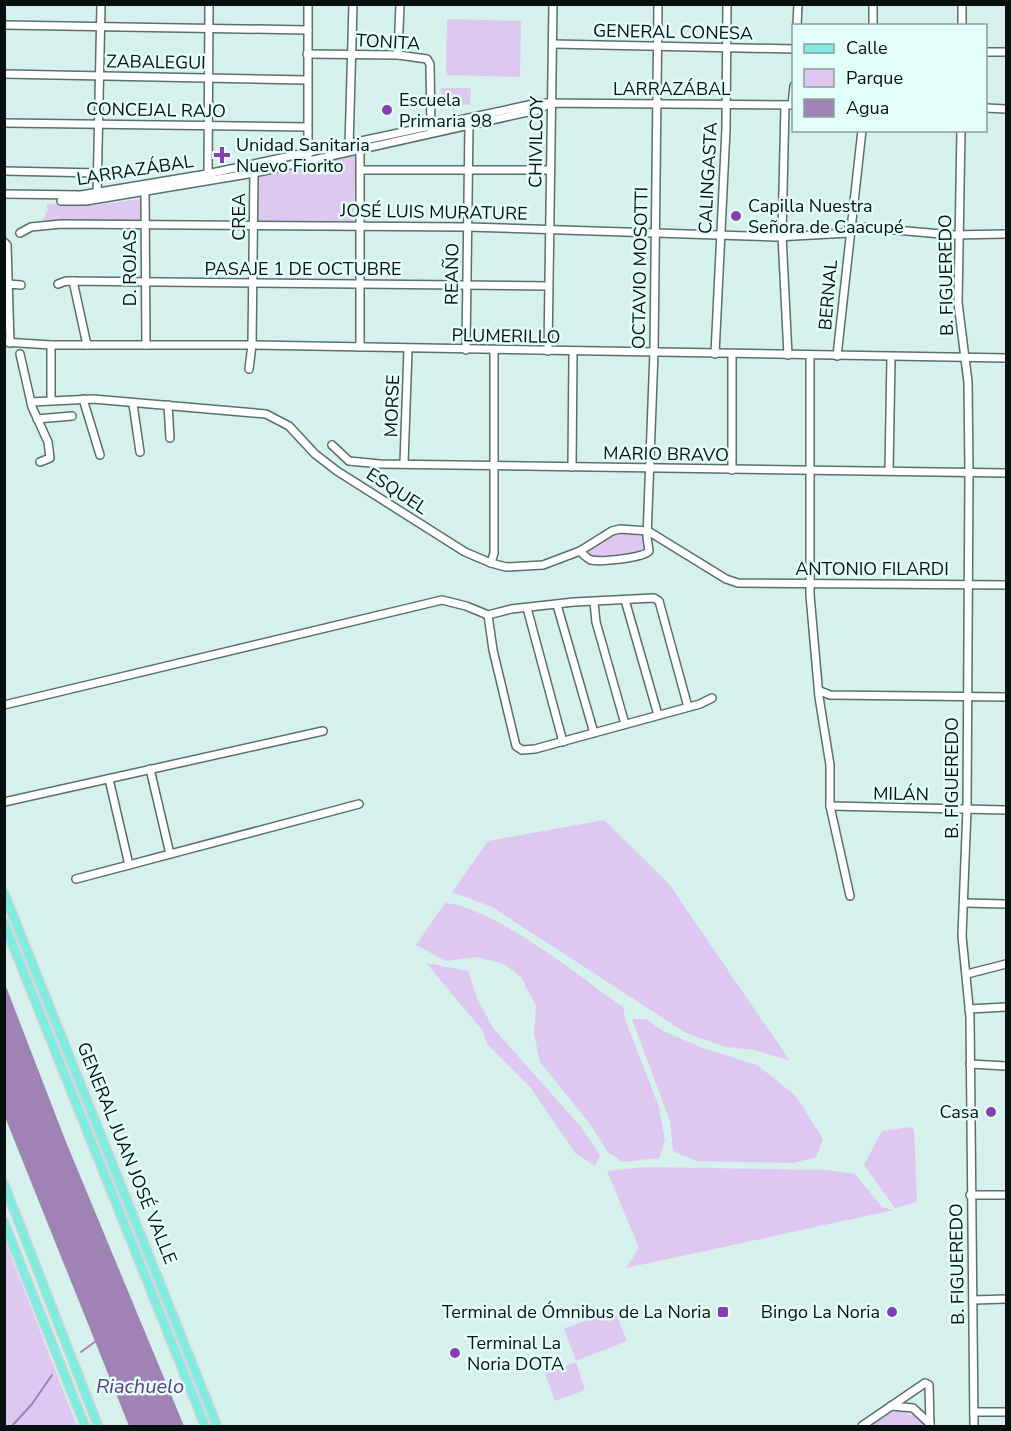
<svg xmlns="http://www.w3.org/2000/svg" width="1011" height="1431" viewBox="0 0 1011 1431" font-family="'Nunito Sans',sans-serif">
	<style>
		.green { fill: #dec8f1 }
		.water { fill: #9e83b4 }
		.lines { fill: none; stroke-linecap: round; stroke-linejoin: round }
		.stream { stroke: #9e83b4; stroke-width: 2 }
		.minor-casing { stroke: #59706b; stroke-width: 10 }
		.major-casing { stroke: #d3d4d4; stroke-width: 11 }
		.minor { stroke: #fff; stroke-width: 7 }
		.major { stroke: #80ece0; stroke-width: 8 }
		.poi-dot { fill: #843eb1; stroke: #e3fdf8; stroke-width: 2 }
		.labels { text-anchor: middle; stroke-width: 5; stroke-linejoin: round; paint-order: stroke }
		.street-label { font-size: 18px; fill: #081110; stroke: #e3fdf8 }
		.poi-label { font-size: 18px; fill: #081110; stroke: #e3fdf8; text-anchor: start }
		.water-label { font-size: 20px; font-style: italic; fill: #603c7b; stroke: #e3fdf8 }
	</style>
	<rect width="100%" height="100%" fill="#d6f0eb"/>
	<g class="green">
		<polygon points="447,19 521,21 520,77 446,75"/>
		<polygon points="441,88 471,88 470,105 441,104"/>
		<polygon points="353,155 356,158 353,222 261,223 256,220 254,180 259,173"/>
		<polygon points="141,199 142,222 42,222 48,209 46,204 95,205"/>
		<polygon points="625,532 642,536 646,551 597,558 588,553 586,550 608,535"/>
		<polygon points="604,820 669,884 790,1061 755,1050 726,1047 686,1033 492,907 452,892 488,841"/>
		<path d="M445 903C496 908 580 977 623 1007L626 1022 659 1107 665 1140 659 1158 622 1162 608 1152 590 1124 540 1062 534 1034 536 1006 521 977 504 964 477 957 446 961 416 945Z"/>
		<polygon points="426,963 468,971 477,998 493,1028 582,1128 600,1155 595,1166 575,1153 531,1088 487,1044 483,1031"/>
		<polygon points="632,1019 646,1019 663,1031 703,1048 757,1065 796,1096 823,1139 816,1157 793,1163 697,1161 673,1151 670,1121"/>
		<polygon points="911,1127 914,1130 917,1202 895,1208 864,1165 882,1131"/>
		<polygon points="647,1167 826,1170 855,1174 882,1207 894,1210 626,1268 639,1248 607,1171"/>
		<polygon points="5,1241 77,1426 5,1426"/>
		<polygon points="614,1309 627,1341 576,1361 564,1329"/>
		<polygon points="576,1362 585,1390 555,1401 545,1374"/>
		<polygon points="900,1411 918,1417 925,1426 870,1426 891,1412"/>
	</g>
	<polygon class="water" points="5,984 66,1142 184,1426 129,1426 5,1117"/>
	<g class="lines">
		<g class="stream">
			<polyline points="81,1352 96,1341"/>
			<polyline points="12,1426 32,1404 52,1375"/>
		</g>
		<g class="minor-casing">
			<g id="minor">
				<polyline points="4,25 308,30"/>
				<polyline points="797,26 798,4"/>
				<polyline points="873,26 873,4"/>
				<polyline points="962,26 962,4"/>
				<polyline points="553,44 794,49"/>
				<polyline points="986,52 1006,52"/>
				<polyline points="307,54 398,55 427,59 430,64 431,130"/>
				<polyline points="398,55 400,4"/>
				<polyline points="4,74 307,80"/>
				<polyline points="785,105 782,235 788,355"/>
				<polyline points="792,105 794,86"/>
				<polyline points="986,108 1006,109"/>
				<polyline points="4,123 307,127"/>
				<polyline points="961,130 958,303 968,382 969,472 967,809 962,936 970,1017 974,1426"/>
				<polyline points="349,147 353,4"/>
				<polyline points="308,158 308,4"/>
				<polyline points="361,170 550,170"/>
				<polyline points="4,171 98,173"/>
				<polyline points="208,176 209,4"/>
				<polyline points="145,192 146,345"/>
				<polyline points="4,194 81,195 207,174 538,103 794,105"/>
				<polyline points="97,197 101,4"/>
				<polyline points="61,201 86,201 254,173 537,110 551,103"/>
				<polyline points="849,226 953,235 1006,234"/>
				<polyline points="20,233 31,227 61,224 468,227 776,237 849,233"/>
				<polyline points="4,242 7,245 10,343"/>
				<polyline points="73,281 87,345"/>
				<polyline points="8,284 21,285"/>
				<polyline points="58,284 66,281 548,286"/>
				<polyline points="4,342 51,345 252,345 1006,358"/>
				<polyline points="51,345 51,399"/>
				<polyline points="360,347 360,150"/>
				<polyline points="466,350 469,125"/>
				<polyline points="548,351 553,4"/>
				<polyline points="20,354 32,407 48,442 50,458 40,462"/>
				<polyline points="715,354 726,129 727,4"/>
				<polyline points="732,354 732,470"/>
				<polyline points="810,355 810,595 819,697 830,765 830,806 850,896"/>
				<polyline points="837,356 862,130"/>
				<polyline points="249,369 252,345 254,173"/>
				<polyline points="83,399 100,455"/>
				<polyline points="31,402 93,399 266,414 289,426 315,454 337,471 465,552 491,563 506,567 543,565 580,551 612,531 620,529 648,531 726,579 738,583 1006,585"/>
				<polyline points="133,404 140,452"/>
				<polyline points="168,405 170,438"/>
				<polyline points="37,419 72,416"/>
				<polyline points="332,445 349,461 380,464 1006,473"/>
				<polyline points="404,463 408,349"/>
				<polyline points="572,467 573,352"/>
				<polyline points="889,471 891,357"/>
				<path d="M580 551C583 554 586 558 591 560 602 562 643 558 649 551L647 537 654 352 658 4"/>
				<polyline points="491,563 494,553 494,351"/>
				<polyline points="625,600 658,715"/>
				<polyline points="594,602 596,622 625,724"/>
				<polyline points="557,605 594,733"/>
				<polyline points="527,608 563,742"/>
				<polyline points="488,615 493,650 516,746 522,750 535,749 700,704 712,698"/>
				<polyline points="820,691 830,695 1006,697"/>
				<polyline points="4,705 442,600 466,606 488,615 511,609 574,602 654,598 659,601 688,707"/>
				<polyline points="150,769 170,854"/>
				<polyline points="109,779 129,865"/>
				<polyline points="4,802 323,731"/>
				<polyline points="830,806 1006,810"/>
				<polyline points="76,879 359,804"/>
				<polyline points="965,903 1006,904"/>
				<polyline points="967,974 1006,964"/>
				<polyline points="969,1009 1006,1007"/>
				<polyline points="970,1064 1006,1066"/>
				<polyline points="970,1195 1006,1195"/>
				<polyline points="973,1300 1006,1299"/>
				<polyline points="891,1406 913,1408 930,1424"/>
				<polyline points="974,1412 1006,1412"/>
				<polyline points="862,1426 925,1383 929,1385 930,1426"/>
			</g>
		</g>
		<g class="major-casing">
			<g id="major">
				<polyline points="4,893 217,1426"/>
				<polyline points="4,923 205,1426"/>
				<polyline points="4,1184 98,1426"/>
				<polyline points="4,1222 85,1426"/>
			</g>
		</g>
		<use href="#minor" class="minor"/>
		<use href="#major" class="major"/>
	</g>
	<g class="poi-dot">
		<circle cx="387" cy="110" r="6"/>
		<path d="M219 146h6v6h6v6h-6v6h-6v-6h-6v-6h6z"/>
		<circle cx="736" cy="216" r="6"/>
		<circle cx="991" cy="1112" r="6"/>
		<rect x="717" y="1306" width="12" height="12" rx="3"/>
		<circle cx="892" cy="1312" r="6"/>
		<circle cx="455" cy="1353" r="6"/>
	</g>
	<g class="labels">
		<g class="street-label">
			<text transform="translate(673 32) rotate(1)" y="6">GENERAL CONESA</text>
			<text transform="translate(388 42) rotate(3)" y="6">TONITA</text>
			<text transform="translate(156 62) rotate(1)" y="6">ZABALEGUI</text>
			<text x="672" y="95">LARRAZÁBAL</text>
			<text transform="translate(156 110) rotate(1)" y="6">CONCEJAL RAJO</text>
			<text transform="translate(536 142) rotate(-89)" y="6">CHIVILCOY</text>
			<text transform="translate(135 170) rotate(-9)" y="6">LARRAZÁBAL</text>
			<text transform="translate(708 178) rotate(-87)" y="6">CALINGASTA</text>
			<text transform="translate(434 212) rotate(1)" y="6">JOSÉ LUIS MURATURE</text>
			<text transform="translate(239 217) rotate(-90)" y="6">CREA</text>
			<text transform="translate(130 268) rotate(-90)" y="6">D. ROJAS</text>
			<text transform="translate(640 268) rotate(-89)" y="6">OCTAVIO MOSOTTI</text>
			<text x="303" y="275">PASAJE 1 DE OCTUBRE</text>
			<text transform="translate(452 274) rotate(-89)" y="6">REAÑO</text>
			<text transform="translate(946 275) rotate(-91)" y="6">B. FIGUEREDO</text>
			<text transform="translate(828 295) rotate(-85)" y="6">BERNAL</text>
			<text transform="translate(506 336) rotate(1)" y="6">PLUMERILLO</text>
			<text transform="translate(392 406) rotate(-88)" y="6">MORSE</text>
			<text transform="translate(666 454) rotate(1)" y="6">MARIO BRAVO</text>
			<text transform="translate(397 491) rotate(33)" y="6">ESQUEL</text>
			<text x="872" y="575">ANTONIO FILARDI</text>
			<text transform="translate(952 778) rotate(-90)" y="6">B. FIGUEREDO</text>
			<text transform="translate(901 794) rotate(1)" y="6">MILÁN</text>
			<text transform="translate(127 1153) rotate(68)" y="6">GENERAL JUAN JOSÉ VALLE</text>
			<text transform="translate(957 1264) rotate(-91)" y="6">B. FIGUEREDO</text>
		</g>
		<g class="poi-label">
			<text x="399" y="106">Escuela<tspan x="399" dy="21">Primaria 98</tspan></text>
			<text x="236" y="151">Unidad Sanitaria<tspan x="236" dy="21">Nuevo Fiorito</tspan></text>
			<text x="748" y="212">Capilla Nuestra<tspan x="748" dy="21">Señora de Caacupé</tspan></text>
			<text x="979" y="1118" text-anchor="end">Casa</text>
			<text x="711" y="1318" text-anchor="end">Terminal de Ómnibus de La Noria</text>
			<text x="880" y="1318" text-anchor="end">Bingo La Noria</text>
			<text x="467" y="1349">Terminal La<tspan x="467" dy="21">Noria DOTA</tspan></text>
		</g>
		<g class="water-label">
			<text x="140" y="1393">Riachuelo</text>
		</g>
	</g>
	<rect width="1011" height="1431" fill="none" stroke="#081110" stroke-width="12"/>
	<rect x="792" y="24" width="195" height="108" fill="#e3fdf8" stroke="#8b9f9b" stroke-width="1.5"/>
	<rect x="804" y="44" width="30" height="9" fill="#80ece0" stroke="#8b9f9b" stroke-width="1.5"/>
	<text x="846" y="54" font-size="18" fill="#081110">Calle</text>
	<rect x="804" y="69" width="30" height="18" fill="#dec8f1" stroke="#8b9f9b" stroke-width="1.5"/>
	<text x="846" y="84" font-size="18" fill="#081110">Parque</text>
	<rect x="804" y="99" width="30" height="18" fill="#9e83b4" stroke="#8b9f9b" stroke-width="1.5"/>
	<text x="846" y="114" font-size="18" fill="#081110">Agua</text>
</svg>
